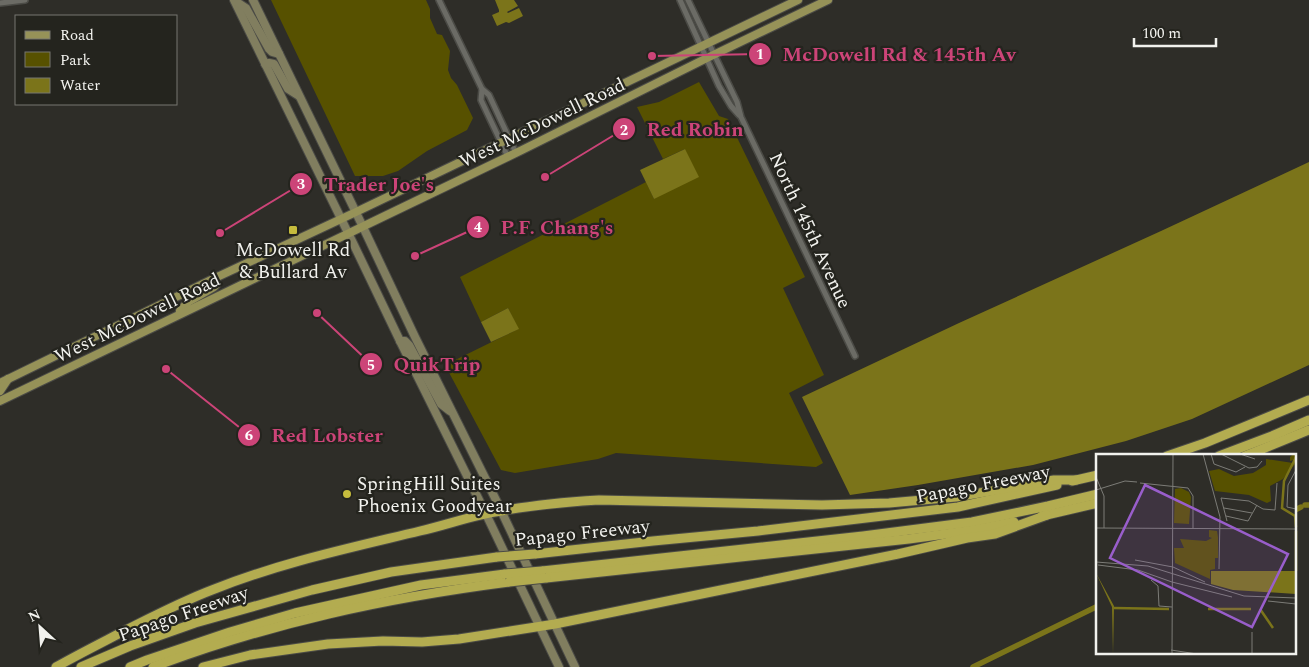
<svg xmlns="http://www.w3.org/2000/svg" width="1309" height="667" viewBox="0 0 1309 667" font-family="Spectral,serif">
	<style>
		.green { fill: #575100 }
		.water { fill: #7b741a }
		.lines { fill: none; stroke-linecap: round; stroke-linejoin: round }
		.canal { stroke: #7b741a; stroke-width: 5.5 }
		.minor-casing { stroke: #4b4b46; stroke-width: 8 }
		.secondary-casing { stroke: #4b4b46; stroke-width: 10 }
		.primary-casing { stroke: #4b4b46; stroke-width: 10 }
		.motorway-casing { stroke: #4b4b46; stroke-width: 11 }
		.minor { stroke: #6b6b65; stroke-width: 5 }
		.secondary { stroke: #817e5f; stroke-width: 8 }
		.primary { stroke: #969258; stroke-width: 8 }
		.motorway { stroke: #b3ac50; stroke-width: 9 }
		.motorway-bridge-casing { stroke: #4b4b46; stroke-width: 11; stroke-linecap: butt }
		.motorway-bridge { stroke: #b3ac50; stroke-width: 9 }
		.poi-dot { fill: #c6bc3d; stroke: #24241e; stroke-width: 2 }
		.labels { text-anchor: middle; stroke-width: 4.5; stroke-linejoin: round; paint-order: stroke }
		.street-label { font-size: 19px; fill: #f2f2ee; stroke: #24241e }
		.poi-label { font-size: 19px; fill: #f2f2ee; stroke: #24241e }
		.inset-river { fill: none; stroke: #7b741a; stroke-width: 2.5 }
		.inset-road { fill: none; stroke: #7c7c77; stroke-width: 1 }
		.view { fill: #995ecb; fill-opacity: 0.15; stroke: #995ecb; stroke-width: 2.5 }
		.inset-edge { fill: none; stroke: #f2f2ee; stroke-width: 2.5 }
		.leader { fill: none; stroke: #cc4478; stroke-width: 2 }
		.callout-dot { fill: #cc4478; stroke: #24241e; stroke-width: 2 }
		.mark-label { font-size: 15px; text-anchor: middle; font-weight: bold; fill: #fff }
		.callout-label { font-size: 20px; text-anchor: middle; font-weight: bold; fill: #cc4478; stroke: #24241e; stroke-width: 4.5; stroke-linejoin: round; paint-order: stroke }
	</style>
	<rect width="100%" height="100%" fill="#2e2d28"/>
	<g class="green">
		<polygon points="271,0 426,0 430,9 430,18 437,34 442,35 450,51 448,70 451,78 457,85 473,118 467,130 427,151 398,171 383,176 355,176"/>
		<polygon points="699,82 719,116 728,119 805,277 783,288 824,375 789,393 823,463 816,467 616,453 598,459 515,473 501,470 445,365 518,329 508,308 481,322 460,277 646,182 654,199 685,149 663,159 637,107 659,102"/>
	</g>
	<g class="water">
		<polygon points="495,0 514,0 518,6 507,12 508,13 519,8 523,16 509,23 506,22 497,26 492,15 499,12 499,10"/>
		<polygon points="685,149 699,177 654,199 640,170"/>
		<polygon points="1309,162 1309,365 1192,419 1126,441 1033,465 918,485 850,495 802,397 959,323 1161,231"/>
		<polygon points="508,308 519,329 491,342 481,322"/>
	</g>
	<g class="lines">
		<g class="canal">
			<polyline points="1305,505 1309,505"/>
			<polyline points="1295,510 1301,507"/>
			<polyline points="973,667 1098,606"/>
		</g>
		<g class="minor-casing">
			<g id="minor">
				<polyline points="439,0 482,89 489,95 516,153"/>
				<polyline points="680,0 719,86 731,106 739,115"/>
				<polyline points="688,0 737,102 741,117 855,356"/>
				<polyline points="0,3 25,0"/>
				<polyline points="482,89 481,100 508,157"/>
			</g>
		</g>
		<g class="secondary-casing">
			<g id="secondary">
				<polyline points="234,0 353,243 401,343 486,514 559,667"/>
				<polyline points="253,0 363,227 415,337 497,502 575,667"/>
				<polyline points="235,1 246,8 269,49 272,52 279,54"/>
				<polyline points="265,64 269,63 274,64 288,89 299,96"/>
				<polyline points="400,341 405,341 409,345 441,404 450,411"/>
			</g>
		</g>
		<g class="primary-casing">
			<g id="primary">
				<polyline points="180,311 188,302 214,287 216,285 215,278"/>
				<polyline points="0,383 215,278 356,212 798,0"/>
				<polyline points="0,391 8,379"/>
				<polyline points="0,401 522,150 707,58 828,0"/>
			</g>
		</g>
		<g class="motorway-casing">
			<g id="motorway">
				<polyline points="1167,456 1205,443 1309,400"/>
				<polyline points="1219,456 1272,436 1309,420"/>
				<polyline points="1245,456 1309,430"/>
				<polyline points="1072,481 1098,475"/>
				<polyline points="1042,516 1098,503"/>
				<polyline points="535,554 653,541 758,531 958,507 1057,485"/>
				<polyline points="542,571 863,536 972,522 1048,506 1098,494"/>
				<polyline points="546,578 909,539 975,530 1014,522"/>
				<path d="M56 667C79 654 103 642 126 630 154 616 183 601 212 590 279 563 350 548 420 531 447 525 473 515 501 511 533 505 566 502 599 500L822 505 889 503 956 497 1054 480H1076"/>
				<polyline points="81,667 130,646 195,623 312,590 391,572 497,557"/>
				<polyline points="130,667 147,660 230,632 295,613 421,585 505,574"/>
				<path d="M153 667C270 623 385 598 509 582"/>
				<polyline points="203,667 250,655 328,644 383,641 422,642 459,639 555,624 721,590 898,554 967,538 995,534 1047,515"/>
			</g>
		</g>
		<use href="#minor" class="minor"/>
		<use href="#secondary" class="secondary"/>
		<use href="#primary" class="primary"/>
		<use href="#motorway" class="motorway"/>
		<g class="motorway-bridge-casing">
			<g id="motorway-bridge">
				<polyline points="497,557 535,554"/>
				<polyline points="505,574 542,571"/>
				<polyline points="509,582 546,578"/>
			</g>
		</g>
		<use href="#motorway-bridge" class="motorway-bridge"/>
	</g>
	<g class="poi-dot">
		<rect x="288" y="225" width="10" height="10" rx="2.5"/>
		<circle cx="347" cy="494" r="5"/>
	</g>
	<g class="labels">
		<g class="street-label">
			<text transform="translate(542 122) rotate(-26)" y="7">West McDowell Road</text>
			<text transform="translate(811 230) rotate(65)" y="7">North 145th Avenue</text>
			<text transform="translate(137 317) rotate(-26)" y="7">West McDowell Road</text>
			<text transform="translate(983 483) rotate(-11)" y="7">Papago Freeway</text>
			<text transform="translate(582 532) rotate(-6)" y="7">Papago Freeway</text>
			<text transform="translate(183 613) rotate(-19)" y="7">Papago Freeway</text>
		</g>
		<g class="poi-label">
			<text x="293" y="256">McDowell Rd<tspan x="293" dy="22">&amp; Bullard Av</tspan></text>
			<text x="357" y="490" text-anchor="start">SpringHill Suites<tspan x="357" dy="22">Phoenix Goodyear</tspan></text>
		</g>
	</g>
	<g transform="translate(1096 454)">
		<rect width="200" height="200" fill="#2e2d28"/>
		<path d="M197 0H200V9L187 25 174 32 175 47 171 49 153 41 119 37 113 17 123 15 138 22 157 19 170 11V5L197 9 198 6 194 7V3ZM85 34 93 38 95 43 93 70 78 69 79 35ZM113 76 121 77 122 83V104H119V115L114 116V125L79 109 78 94H88L84 85 110 87 116 84 113 83Z" fill="#575100"/>
		<path d="M115 117H200V140L137 136 115 130ZM0 119 18 152 17 200 16 153Z" fill="#7b741a"/>
		<path class="inset-river" d="M200 73 199 62 186 54 188 27 200 3M200 77V117M18 154 73 155M112 155H155M164 155 177 174"/>
		<path class="inset-road" d="M107 0 124 63 123 115M115 0 118 10 140 18 149 13M125 0 153 14 161 13 166 7M144 0 159 5M200 16 192 31 191 53 200 55M0 23 8 42V74M44 29 92 34 97 42V74M0 36 29 27 41 28M128 54 156 59M130 62 152 67 161 51M131 67 125 44 153 47 167 55 179 56 181 29M0 74 200 75M39 106 77 113 109 128M0 108 52 112 148 142 200 144M2 111 42 116 76 128 136 143M55 126 62 132 63 152 76 153M172 147 200 150M75 196 101 200M76 200 77 0M156 200V178"/>
		<path class="view" d="M49 31 192 100 156 173 14 104Z"/>
		<rect width="200" height="200" class="inset-edge"/>
	</g>
	<path class="leader" d="M652 56L760 54M545 177L624 129M220 233L301 184M415 256L478 227M317 313L371 364M166 369L249 435"/>
	<g class="callout-dot">
		<circle cx="652" cy="56" r="5"/>
		<circle cx="545" cy="177" r="5"/>
		<circle cx="220" cy="233" r="5"/>
		<circle cx="415" cy="256" r="5"/>
		<circle cx="317" cy="313" r="5"/>
		<circle cx="166" cy="369" r="5"/>
		<circle cx="760" cy="54" r="12"/>
		<circle cx="624" cy="129" r="12"/>
		<circle cx="301" cy="184" r="12"/>
		<circle cx="478" cy="227" r="12"/>
		<circle cx="371" cy="364" r="12"/>
		<circle cx="249" cy="435" r="12"/>
	</g>
	<g class="mark-label">
		<text x="760" y="59">1</text>
		<text x="624" y="135">2</text>
		<text x="301" y="189">3</text>
		<text x="478" y="232">4</text>
		<text x="371" y="370">5</text>
		<text x="249" y="440">6</text>
	</g>
	<g class="callout-label">
		<text x="899" y="61">McDowell Rd &amp; 145th Av</text>
		<text x="695" y="136">Red Robin</text>
		<text x="379" y="191">Trader Joe's</text>
		<text x="557" y="234">P.F. Chang's</text>
		<text x="437" y="371">QuikTrip</text>
		<text x="327" y="442">Red Lobster</text>
	</g>
	<rect x="15" y="15" width="162" height="90" fill="#24241e" stroke="#767671"/>
	<rect x="25" y="31" width="25" height="8" fill="#969258" stroke="#767671"/>
	<text x="60" y="40" font-size="15" fill="#f2f2ee">Road</text>
	<rect x="25" y="52" width="25" height="15" fill="#575100" stroke="#767671"/>
	<text x="60" y="65" font-size="15" fill="#f2f2ee">Park</text>
	<rect x="25" y="78" width="25" height="15" fill="#7b741a" stroke="#767671"/>
	<text x="60" y="90" font-size="15" fill="#f2f2ee">Water</text>
	<g transform="translate(40 627) rotate(334)" stroke="#24241e" stroke-width="4" paint-order="stroke">
	<path d="M0-4L9 19L0 12L-9 19Z" fill="#f2f2ee"/>
	<text y="-8" font-size="14" font-weight="bold" text-anchor="middle" fill="#f2f2ee">N</text>
	</g>
	<path d="M1134 38v8h82v-8" fill="none" stroke="#f2f2ee" stroke-width="2.5"/>
	<text x="1142" y="38" font-size="15" fill="#f2f2ee" stroke="#24241e" stroke-width="4" paint-order="stroke">100 m</text>
</svg>
